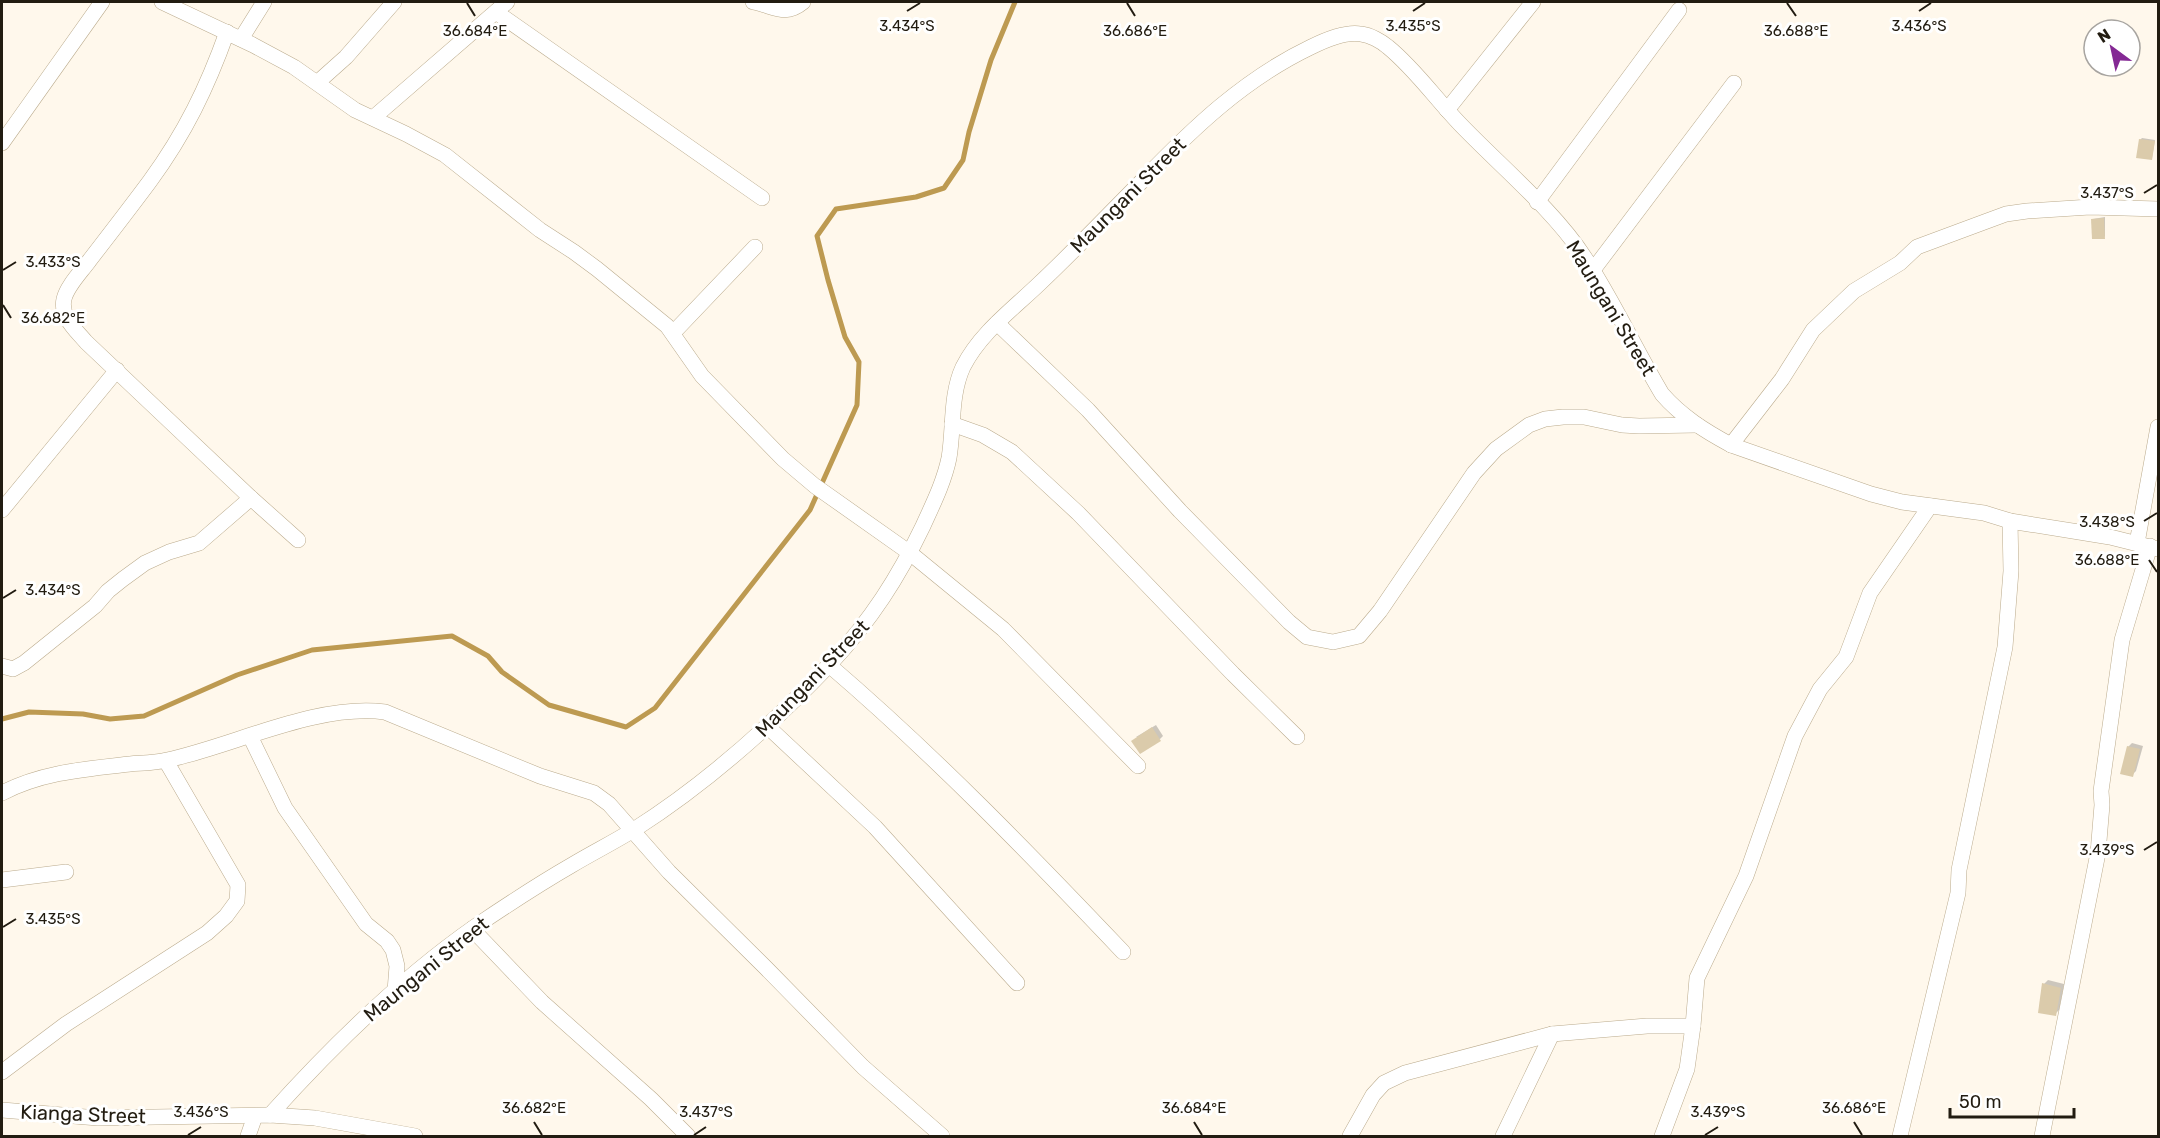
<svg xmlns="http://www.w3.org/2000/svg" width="2160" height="1138" viewBox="0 0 2160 1138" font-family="Rubik,sans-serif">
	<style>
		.shadow { fill: #0003 }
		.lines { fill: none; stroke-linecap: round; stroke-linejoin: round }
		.stream { stroke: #bd9a51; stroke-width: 5 }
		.building { fill: #dbcbab }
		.minor-casing { stroke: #bbab8d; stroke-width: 16 }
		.minor { stroke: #fff; stroke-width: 15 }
		.ticks { fill: none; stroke: #221c11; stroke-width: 2 }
		.labels { text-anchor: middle; stroke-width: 6; stroke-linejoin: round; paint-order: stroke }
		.street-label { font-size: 20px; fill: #221c11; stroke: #fff }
		.ticks-label { font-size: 15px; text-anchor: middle; fill: #221c11; stroke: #fff; stroke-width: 6; stroke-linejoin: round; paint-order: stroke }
	</style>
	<rect width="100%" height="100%" fill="#fff8ec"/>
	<g class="shadow">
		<polygon points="2142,138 2155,140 2152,158 2140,140"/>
		<polygon points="2105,217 2105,236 2104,237 2093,219"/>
		<polygon points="1156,725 1163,736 1160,739 1136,737"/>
		<polygon points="2132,743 2143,746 2136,771 2132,775 2128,747"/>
		<polygon points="2048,980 2064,984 2059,1010 2055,1014 2044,984"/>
	</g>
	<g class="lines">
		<polyline class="stream" points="2,719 29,712 83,714 110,719 144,716 237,675 312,650 452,636 488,656 502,672 549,705 626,727 655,708 810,510 857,405 859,362 845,337 828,280 817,236 836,209 916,197 944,188 963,160 969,132 991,60 1015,2"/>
	</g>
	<g class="building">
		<polygon points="2139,139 2155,141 2152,160 2136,158"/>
		<polygon points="2104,218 2105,239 2092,239 2091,219"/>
		<polygon points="1152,727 1161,741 1140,754 1131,741"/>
		<polygon points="2127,746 2140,749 2133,777 2120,774"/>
		<polygon points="2042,983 2061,988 2056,1016 2038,1013"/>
	</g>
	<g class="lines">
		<g class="minor-casing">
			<g id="minor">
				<polyline points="162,2 253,45 294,67 355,110 406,134 445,155 540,230 574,252 597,269 667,326 702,376 783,459 815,486 910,553 1003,629 1138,766"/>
				<path d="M753 2C774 6 785 17 803 2"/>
				<polyline points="496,12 762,198"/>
				<path d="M227 32C207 88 185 133 150 181 130 208 109 235 89 261 81 272 67 286 64 299 60 317 76 330 86 342L251 498 298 540"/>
				<polyline points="241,39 264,2"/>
				<polyline points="318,82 346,57 394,2"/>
				<polyline points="1447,110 1533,2"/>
				<polyline points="373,118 507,2"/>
				<polyline points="2,143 102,2"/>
				<polyline points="1537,202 1679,10"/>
				<polyline points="1593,270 1734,83"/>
				<polyline points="997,323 1088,410 1180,511 1289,622 1307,637 1333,642 1359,636 1380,611 1474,473 1496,449 1529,425 1545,419 1563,417 1584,417 1622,425 1639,426 1697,425"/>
				<polyline points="673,333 755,247"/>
				<polyline points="952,424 983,435 1012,452 1078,513 1233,674 1297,737"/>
				<polyline points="1731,445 1782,379 1813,330 1854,291 1900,263 1917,247 1987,221 2006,214 2027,211 2090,207 2158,209"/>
				<polyline points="2,510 117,370"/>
				<polyline points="2137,543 2158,427"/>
				<path d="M829 665C934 755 1028 852 1123 952"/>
				<polyline points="2,666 13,669 24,663 95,606 108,591 123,579 145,563 169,552 199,543 251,498"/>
				<polyline points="767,726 875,827 1017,983"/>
				<polyline points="250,736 285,808 366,924 387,941 393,950 397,966 395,991"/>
				<path d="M2 793C42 772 86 769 130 764 142 763 155 763 167 760 233 746 317 703 385 712L540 776 594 793 609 804 669 872 766 968 863 1067 942 1136"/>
				<polyline points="2,880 66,872"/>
				<polyline points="472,929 542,1002 651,1099 688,1136"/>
				<polyline points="2,1072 66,1024 207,933 226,916 237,901 238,885 166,761"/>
				<polyline points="2,1110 98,1118 270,1115 315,1118 415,1136"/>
				<path d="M270 1115C332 1046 400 979 476 926 507 905 539 884 572 865 592 853 614 842 635 829 707 783 772 725 831 663 871 620 898 578 923 526 933 504 944 482 949 458 954 429 950 395 963 367 980 333 1013 309 1040 283 1075 250 1108 215 1142 181 1193 128 1244 79 1311 47 1325 40 1345 31 1361 34 1370 35 1381 41 1388 47 1415 69 1435 98 1459 123 1499 165 1554 210 1585 258 1614 302 1635 349 1662 394 1681 416 1705 431 1731 445L1871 494 1902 502 1984 513 2010 521 2110 537 2158 549"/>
				<polyline points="248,1136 255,1116"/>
				<polyline points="1350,1136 1373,1095 1384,1083 1405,1073 1552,1034 1647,1026 1693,1026"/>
				<polyline points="1503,1136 1552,1034"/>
				<polyline points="1662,1136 1687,1069 1693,1026 1697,978 1746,876 1795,736 1820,689 1846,657 1870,593 1930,506"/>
				<polyline points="1900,1136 1958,893 1959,870 2005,647 2011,571 2010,521"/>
				<polyline points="2042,1136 2098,853 2102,805 2101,791 2122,640 2150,546"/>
			</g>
		</g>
		<use href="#minor" class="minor"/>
	</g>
	<path class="ticks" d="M467 3 475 16M1127 3 1135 16M1787 3 1796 16M907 11 920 3M1413 11 1425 3M1919 11 1931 3M2144 193 2157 185M3 270 16 262M3 305 11 318M2144 521 2157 513M2149 560 2157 572M3 598 16 590M2144 850 2157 842M3 927 16 919M534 1122 542 1135M1194 1122 1202 1135M1854 1122 1862 1135M188 1135 201 1127M694 1135 706 1127M1705 1135 1718 1127"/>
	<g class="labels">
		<g class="street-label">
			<text transform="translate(1128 195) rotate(-45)" y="7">Maungani Street</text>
			<text transform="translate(1611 308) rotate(59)" y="7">Maungani Street</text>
			<text transform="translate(812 678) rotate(-46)" y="7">Maungani Street</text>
			<text transform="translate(426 969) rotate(-39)" y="7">Maungani Street</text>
			<text transform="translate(83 1114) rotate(2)" y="7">Kianga Street</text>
		</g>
	</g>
	<g class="ticks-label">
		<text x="907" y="31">3.434°S</text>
		<text x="1413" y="31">3.435°S</text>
		<text x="1919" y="31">3.436°S</text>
		<text x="475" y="36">36.684°E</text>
		<text x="1135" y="36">36.686°E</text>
		<text x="1796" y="36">36.688°E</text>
		<text x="2107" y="198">3.437°S</text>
		<text x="53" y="267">3.433°S</text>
		<text x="53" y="323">36.682°E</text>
		<text x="2107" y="527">3.438°S</text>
		<text x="2107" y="565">36.688°E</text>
		<text x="53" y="595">3.434°S</text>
		<text x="2107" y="855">3.439°S</text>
		<text x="53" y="924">3.435°S</text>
		<text x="534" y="1113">36.682°E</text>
		<text x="1194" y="1113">36.684°E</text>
		<text x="1854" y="1113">36.686°E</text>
		<text x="201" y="1117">3.436°S</text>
		<text x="706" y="1117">3.437°S</text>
		<text x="1718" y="1117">3.439°S</text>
	</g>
	<rect width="2160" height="1138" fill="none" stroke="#221c11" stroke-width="6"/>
	<g transform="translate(2112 48) rotate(327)"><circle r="28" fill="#ffffff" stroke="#a7a4a0" stroke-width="1.5"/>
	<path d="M0-4.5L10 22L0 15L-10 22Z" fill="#842994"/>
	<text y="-9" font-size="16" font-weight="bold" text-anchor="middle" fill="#221c11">N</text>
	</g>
	<path d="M1950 1108v9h124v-9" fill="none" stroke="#221c11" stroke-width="3"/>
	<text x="1959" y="1108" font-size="18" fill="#221c11" stroke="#ffffff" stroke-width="4.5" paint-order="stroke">50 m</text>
</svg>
